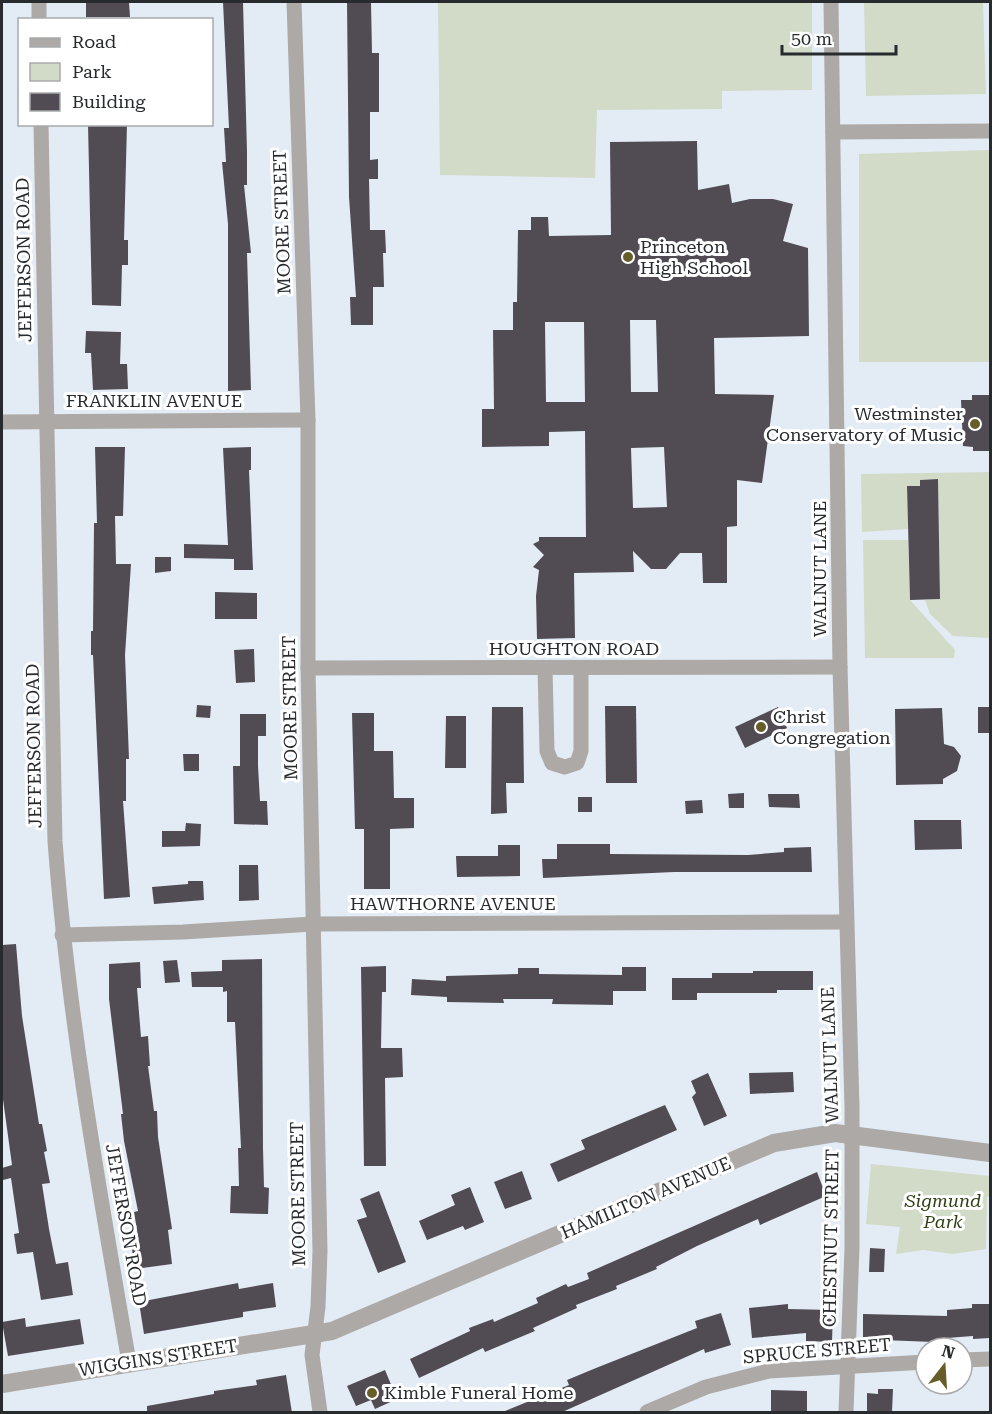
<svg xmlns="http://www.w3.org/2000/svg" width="992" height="1414" viewBox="0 0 992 1414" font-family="'Roboto Serif',serif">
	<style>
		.green { fill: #d2dac8 }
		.building { fill: #514c54; fill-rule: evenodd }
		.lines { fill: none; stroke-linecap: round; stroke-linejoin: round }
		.minor { stroke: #ada9a6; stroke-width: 15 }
		.tertiary { stroke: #ada9a6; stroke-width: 18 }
		.poi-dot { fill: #665d29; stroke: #fff; stroke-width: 2 }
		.labels { text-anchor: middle; stroke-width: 6; stroke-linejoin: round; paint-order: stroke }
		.street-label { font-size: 18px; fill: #272b2e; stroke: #fff }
		.poi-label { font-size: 18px; fill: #272b2e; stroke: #fff; text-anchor: start }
		.park-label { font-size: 18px; font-style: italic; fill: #2e4013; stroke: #fff }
	</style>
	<rect width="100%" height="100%" fill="#e3ecf5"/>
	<g class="green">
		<polygon points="438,2 812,2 812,90 722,91 722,109 597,110 595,178 440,175"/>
		<polygon points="864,2 983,2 986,94 866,96"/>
		<polygon points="990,150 990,362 859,362 859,154"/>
		<polygon points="990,472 990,638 953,636 930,614 925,600 940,599 938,479 920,480 920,486 907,486 908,529 862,532 861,474"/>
		<polygon points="863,540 908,540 910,600 955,650 954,658 865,658"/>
		<polygon points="871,1164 990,1176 990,1196 987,1197 986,1249 953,1254 923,1250 896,1254 900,1227 866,1224"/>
	</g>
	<g class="building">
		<polygon points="86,2 129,2 130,17 86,17"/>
		<polygon points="223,2 243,2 247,152 247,185 244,185 251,253 247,253 251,390 228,391 228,224 222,162 226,162 224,128 229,128"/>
		<polygon points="347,2 371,2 372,53 379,53 379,112 370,112 370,160 378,159 378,179 369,179 370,230 385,230 386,253 383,253 384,287 373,287 373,325 351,325 350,297 356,297 349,197"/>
		<polygon points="88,124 127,124 124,240 128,240 128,265 122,265 121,306 92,305"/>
		<path d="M697 141 698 190 729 184 732 203 750 199H773L793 204 783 241 808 248 809 336 714 338 715 394 774 395 762 483 737 480V526L727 527V583H703L702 553H680L666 569H651L633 551 634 572 574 573 575 638 537 639 536 596 539 570 533 567 544 555 533 544 539 541V537H586L585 431 549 432V446L482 447V409H494L493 330H513V302H517L518 230H531V217H548L549 236 611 235 610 142ZM630 320H656L658 392H631ZM545 322H584L585 402H546ZM664 447 667 507 633 508 631 448Z"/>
		<polygon points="86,331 121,332 120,364 127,364 128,389 93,390 91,353 85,353"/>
		<polygon points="972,395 990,395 990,451 973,451 973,447 963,446 961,400 972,400"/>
		<polygon points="95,447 125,447 123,516 115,516 116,564 131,564 125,655 129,759 126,759 126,801 123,801 130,897 104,899 93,655 91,655 91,631 93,631 94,523 97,523"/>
		<polygon points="251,447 251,470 249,470 253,570 234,570 234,559 184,558 184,544 228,545 223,448"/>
		<polygon points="938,479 940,599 910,600 907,486 920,486 920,480"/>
		<polygon points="155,557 171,557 171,571 155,573"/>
		<polygon points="215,592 257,593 257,619 215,619"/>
		<polygon points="254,649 255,682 236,683 234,650"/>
		<polygon points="197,705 211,706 210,718 196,717"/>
		<polygon points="605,706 636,706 637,783 606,783"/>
		<polygon points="492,707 523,707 524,783 506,783 507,813 491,814"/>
		<polygon points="778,707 787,728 745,748 735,727"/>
		<rect x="978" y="707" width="12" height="26"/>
		<polygon points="942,708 944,744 954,747 961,756 957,771 943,779 943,784 896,785 895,709"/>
		<polygon points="352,713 374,713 374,751 393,751 394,798 414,798 414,828 390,829 390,889 364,889 364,829 355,829"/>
		<polygon points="240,714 266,714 266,736 258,736 258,766 260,801 267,801 268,825 234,824 233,766 240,766"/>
		<polygon points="446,716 466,716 466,768 445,768"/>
		<polygon points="183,754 199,754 199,771 184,771"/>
		<polygon points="744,793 744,808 729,808 728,794"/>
		<polygon points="768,794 799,794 800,808 769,807"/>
		<rect x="578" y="797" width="14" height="15"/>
		<polygon points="702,800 703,813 686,814 685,801"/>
		<polygon points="914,820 961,820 962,849 915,850"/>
		<polygon points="186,823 201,824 200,846 162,847 162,831 185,831"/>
		<polygon points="557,844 610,844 610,854 748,855 784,852 784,848 811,847 812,872 674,872 543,878 542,859 557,859"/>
		<polygon points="498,845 520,845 520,876 457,877 456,856 498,856"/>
		<polygon points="239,865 258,865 259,900 239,901"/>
		<polygon points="188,881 203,881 204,900 154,904 152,887 188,884"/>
		<polygon points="16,944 22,1016 39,1124 42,1124 47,1151 44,1152 50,1183 42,1184 49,1229 56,1264 68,1262 73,1295 41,1300 33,1252 17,1254 14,1234 19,1233 11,1178 3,1180 2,1168 12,1165 2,1092 2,945"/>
		<polygon points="262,959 263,1148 264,1187 269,1188 268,1214 230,1213 231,1186 239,1186 238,1148 241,1148 235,1022 227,1022 227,991 223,992 223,987 192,987 191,972 222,971 222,960"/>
		<polygon points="177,960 180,982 165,983 163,961"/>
		<polygon points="140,962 141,988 137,988 141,1037 148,1036 150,1066 148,1066 154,1111 157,1111 158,1137 172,1229 168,1230 172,1264 135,1269 132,1249 140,1248 134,1212 138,1211 124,1141 121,1114 123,1114 109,999 109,964"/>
		<polygon points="386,966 386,992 382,992 381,1048 402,1048 403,1077 385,1078 386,1166 364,1166 361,967"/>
		<polygon points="622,967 646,967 646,991 613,991 613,1005 552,1004 553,999 503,999 504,1003 447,1002 447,997 411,995 412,979 446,981 446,976 518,974 518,968 539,968 539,974 622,975"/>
		<polygon points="753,971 813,971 813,990 777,990 777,993 697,993 697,1000 672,1000 672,978 712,978 712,973 753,973"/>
		<polygon points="793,1072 794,1092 750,1094 749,1073"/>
		<polygon points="708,1073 727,1116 704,1126 692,1097 696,1093 691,1081"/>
		<polygon points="665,1105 677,1130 558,1182 550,1164 585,1149 581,1140"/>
		<polygon points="522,1171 532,1199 505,1209 494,1182"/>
		<polygon points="817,1172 826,1196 760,1225 758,1219 697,1246 656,1267 657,1269 616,1286 617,1289 576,1305 577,1308 533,1328 535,1331 485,1352 483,1348 419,1378 410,1359 470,1331 469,1328 493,1319 494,1322 538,1303 536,1298 566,1284 568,1287 589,1279 587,1273"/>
		<polygon points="470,1187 484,1222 465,1230 463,1226 427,1240 419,1221 455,1205 451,1195"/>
		<polygon points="379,1191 406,1262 378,1273 357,1220 367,1217 360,1199"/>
		<polygon points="870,1248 885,1249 884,1272 869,1272"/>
		<polygon points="238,1283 239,1289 273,1283 276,1307 243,1312 243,1317 144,1334 139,1302"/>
		<polygon points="788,1304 788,1309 833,1310 832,1342 806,1341 806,1333 752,1338 749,1308"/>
		<polygon points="972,1304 990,1304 990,1338 973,1339 973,1336 934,1339 934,1342 882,1340 882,1343 863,1343 863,1314 947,1316 947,1310 972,1308"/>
		<polygon points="721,1313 731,1345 705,1353 704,1349 560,1413 500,1413 569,1385 567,1380 596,1368 697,1328 695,1321"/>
		<polygon points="25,1318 26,1327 80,1319 84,1344 8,1356 2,1322"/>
		<polygon points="385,1370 397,1399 375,1409 371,1400 356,1406 347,1386"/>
		<polygon points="286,1375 292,1413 147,1413 147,1406 214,1394 214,1391 257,1385 256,1380"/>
		<polygon points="878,1389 893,1389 892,1412 867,1411 867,1393 878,1394"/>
		<polygon points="771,1390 807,1391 807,1411 771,1411"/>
	</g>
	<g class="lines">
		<g class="minor">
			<polyline points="39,2 39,20"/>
			<polyline points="294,2 308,420 308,668 320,1251 318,1307 312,1355 320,1412"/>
			<polyline points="831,2 840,667 852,1107 852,1248 846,1412"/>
			<path d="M41 124 55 841C68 1016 99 1189 129 1362"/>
			<polyline points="833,132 990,131"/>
			<polyline points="2,422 308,420"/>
			<polyline points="308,668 840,667"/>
			<polyline points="545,668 547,751 552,763 565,767 577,763 581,751 581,668"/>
			<polyline points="62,935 183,932 313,924 846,922"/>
			<polyline points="962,1360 990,1359"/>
			<polyline points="647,1412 706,1387 769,1371 926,1362"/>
		</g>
		<polyline class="tertiary" points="2,1384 332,1331 774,1143 835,1133 990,1153"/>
	</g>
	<g class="poi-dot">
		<circle cx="628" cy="257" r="6"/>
		<circle cx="975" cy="424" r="6"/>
		<circle cx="761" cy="727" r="6"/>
		<circle cx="372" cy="1393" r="6"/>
	</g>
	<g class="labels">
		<g class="street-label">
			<text transform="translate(282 222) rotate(-92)" y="6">MOORE STREET</text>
			<text transform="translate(24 260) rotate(-91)" y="6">JEFFERSON ROAD</text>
			<text x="154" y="407">FRANKLIN AVENUE</text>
			<text transform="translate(820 569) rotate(-90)" y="6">WALNUT LANE</text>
			<text x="574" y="655">HOUGHTON ROAD</text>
			<text transform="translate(290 708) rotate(-91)" y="6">MOORE STREET</text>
			<text transform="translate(34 746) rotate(-91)" y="6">JEFFERSON ROAD</text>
			<text x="453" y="910">HAWTHORNE AVENUE</text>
			<text transform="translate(830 1055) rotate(-92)" y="6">WALNUT LANE</text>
			<text transform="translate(298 1194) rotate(-91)" y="6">MOORE STREET</text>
			<text transform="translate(646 1198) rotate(-23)" y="6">HAMILTON AVENUE</text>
			<text transform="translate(126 1225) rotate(80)" y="6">JEFFERSON ROAD</text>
			<text transform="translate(831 1238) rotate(-89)" y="6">CHESTNUT STREET</text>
			<text transform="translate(817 1351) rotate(-5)" y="6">SPRUCE STREET</text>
			<text transform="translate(158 1358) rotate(-9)" y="6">WIGGINS STREET</text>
		</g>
		<g class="poi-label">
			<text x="640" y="253">Princeton<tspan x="640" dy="21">High School</tspan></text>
			<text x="963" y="420" text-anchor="end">Westminster<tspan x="963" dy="21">Conservatory of Music</tspan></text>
			<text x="773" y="723">Christ<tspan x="773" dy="21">Congregation</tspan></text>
			<text x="384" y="1399">Kimble Funeral Home</text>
		</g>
		<g class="park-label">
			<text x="943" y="1207">Sigmund<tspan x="943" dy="21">Park</tspan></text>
		</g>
	</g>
	<rect width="992" height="1414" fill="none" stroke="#272b2e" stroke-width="6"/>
	<rect x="18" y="18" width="195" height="108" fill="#ffffff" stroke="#a9aaab" stroke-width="1.5"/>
	<rect x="30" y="38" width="30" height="9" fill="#ada9a6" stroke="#a9aaab" stroke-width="1.5"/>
	<text x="72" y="48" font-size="18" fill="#272b2e">Road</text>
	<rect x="30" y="63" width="30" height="18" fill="#d2dac8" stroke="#a9aaab" stroke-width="1.5"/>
	<text x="72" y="78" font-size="18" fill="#272b2e">Park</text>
	<rect x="30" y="93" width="30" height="18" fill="#514c54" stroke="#a9aaab" stroke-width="1.5"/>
	<text x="72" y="108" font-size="18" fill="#272b2e">Building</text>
	<g transform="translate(944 1366) rotate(17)"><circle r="28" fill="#ffffff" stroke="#a9aaab" stroke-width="1.5"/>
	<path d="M0-4.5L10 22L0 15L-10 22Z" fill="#665d29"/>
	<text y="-9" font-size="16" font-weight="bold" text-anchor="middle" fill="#272b2e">N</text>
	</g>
	<path d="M782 45v9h114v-9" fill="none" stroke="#272b2e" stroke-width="3"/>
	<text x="791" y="45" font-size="18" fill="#272b2e" stroke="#ffffff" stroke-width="4.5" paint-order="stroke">50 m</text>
</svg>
